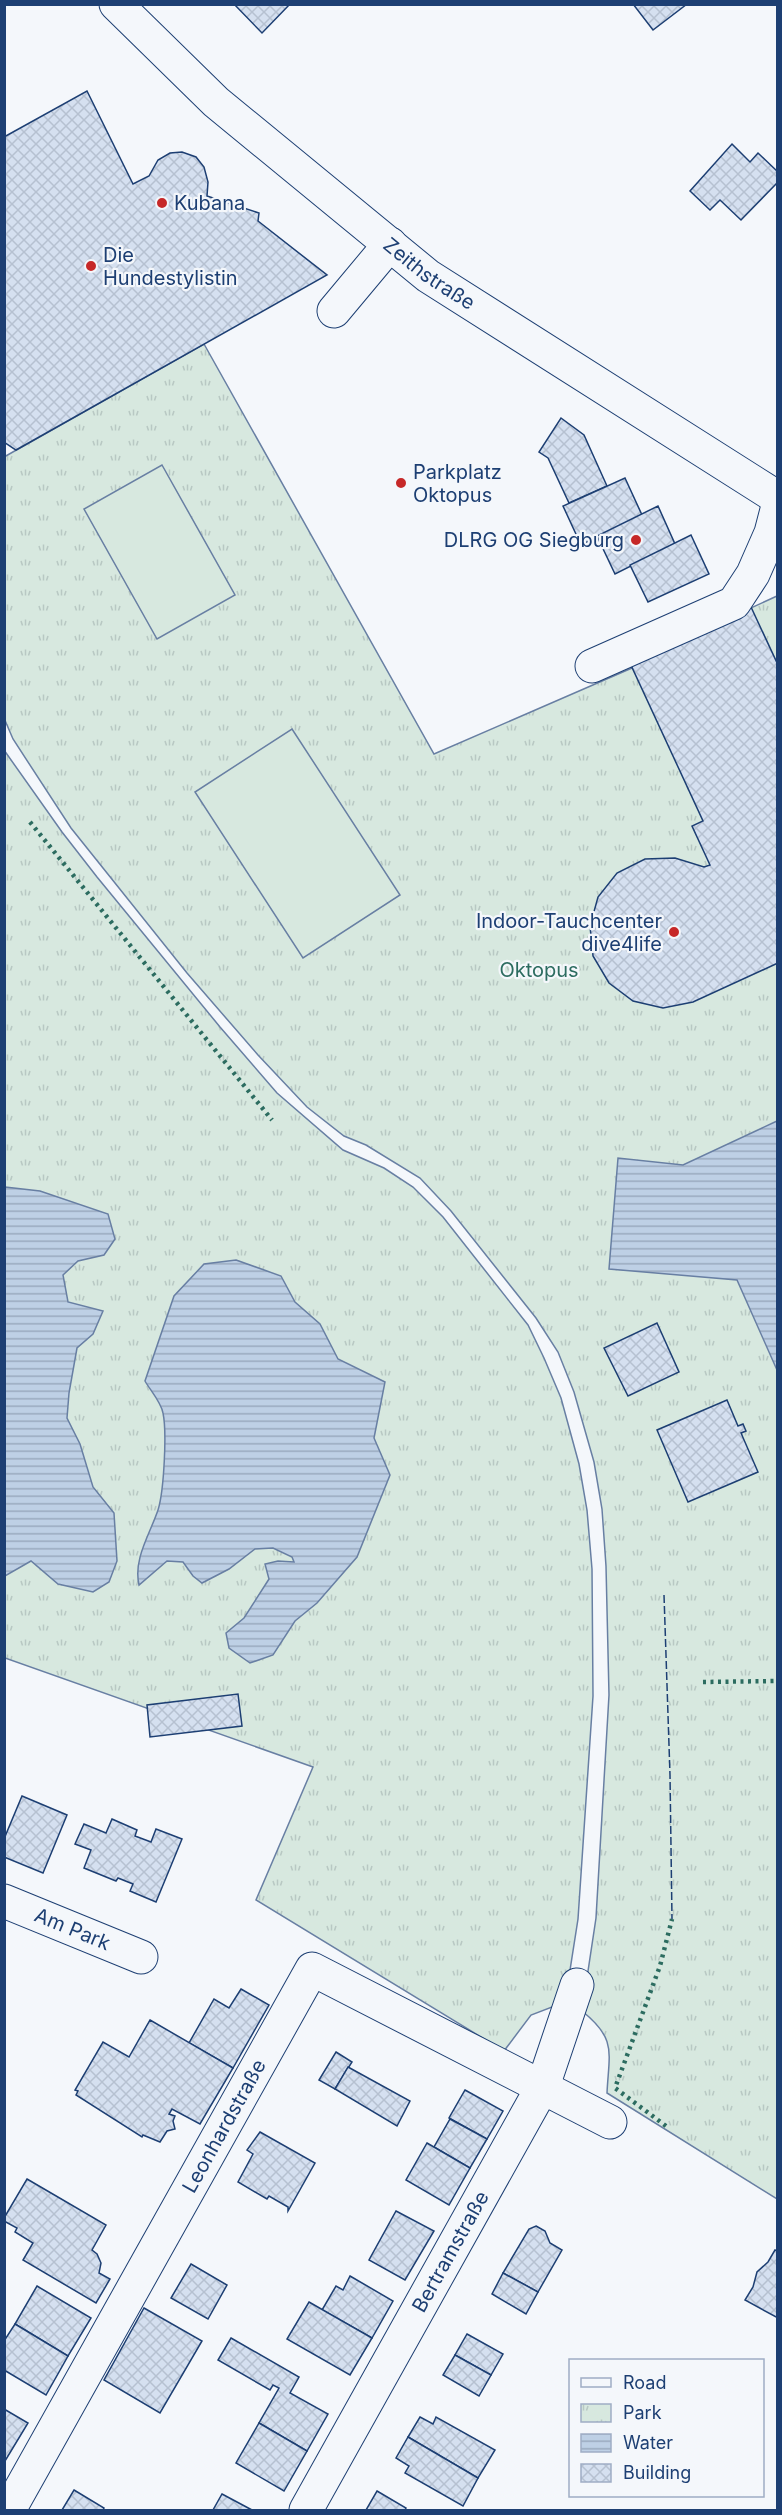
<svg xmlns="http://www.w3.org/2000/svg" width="782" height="2515" viewBox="0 0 782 2515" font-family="Inter,sans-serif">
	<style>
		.park { fill: url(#park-tufts); stroke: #687fa3; stroke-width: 1.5 }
		.pitch { fill: #d7e8df; stroke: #687fa3; stroke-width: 1.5 }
		.water { fill: url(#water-rules); stroke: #687fa3; stroke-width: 1.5 }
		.building { fill: url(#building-cross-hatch); stroke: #1d3f73; stroke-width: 1.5 }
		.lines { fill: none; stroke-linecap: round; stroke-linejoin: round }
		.minor-casing { stroke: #1d3f73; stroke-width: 35 }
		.minor { stroke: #f4f7fb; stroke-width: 33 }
		.hedge { stroke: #2c6c60; stroke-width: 4.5; stroke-dasharray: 3 4.5; stroke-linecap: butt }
		.fence { stroke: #1d3f73; stroke-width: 1.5; stroke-dasharray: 8 3; stroke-linecap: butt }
		.poi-dot { fill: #c62828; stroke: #f4f7fb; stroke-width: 2 }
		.labels { text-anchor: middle; stroke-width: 4.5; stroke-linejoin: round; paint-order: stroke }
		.poi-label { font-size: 20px; fill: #1d3f73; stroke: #f4f7fb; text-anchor: start }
		.street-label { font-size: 20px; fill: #1d3f73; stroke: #f4f7fb }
		.park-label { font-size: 20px; fill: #2c6c60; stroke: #f4f7fb }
	</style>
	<defs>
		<pattern id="park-tufts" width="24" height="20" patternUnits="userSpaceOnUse" patternTransform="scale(1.5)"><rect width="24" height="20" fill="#d7e8df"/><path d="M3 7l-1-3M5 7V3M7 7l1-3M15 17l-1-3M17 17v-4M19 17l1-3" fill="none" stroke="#b8c8c3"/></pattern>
		<pattern id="water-rules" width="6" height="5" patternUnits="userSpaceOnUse" patternTransform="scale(1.5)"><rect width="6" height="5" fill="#bed0e5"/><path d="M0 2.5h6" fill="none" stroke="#9aaabe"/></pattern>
		<pattern id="building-cross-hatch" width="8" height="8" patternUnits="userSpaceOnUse" patternTransform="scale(1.5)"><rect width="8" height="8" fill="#d5e0f0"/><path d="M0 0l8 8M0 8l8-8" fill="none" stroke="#b6c1d1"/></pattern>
	</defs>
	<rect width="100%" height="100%" fill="#f4f7fb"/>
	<g class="park">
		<path d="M204 344 434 754 632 668 631 663 777 596V2199L607 2093C609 2052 617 2039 582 2011L596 1918 609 1695 606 1566 602 1509 594 1462 574 1392 558 1352 536 1318 451 1211 420 1178 366 1145 344 1136 307 1107 258 1055 187 973 71 828 13 739 4 718V457Z"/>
		<polygon points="4,750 62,832 97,877 220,1027 277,1093 343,1150 384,1168 413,1187 443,1217 528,1325 544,1358 561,1398 579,1464 587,1510 592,1569 593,1696 578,1919 570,1970 560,2004 531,2015 504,2051 256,1900 313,1767 5,1658"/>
	</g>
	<g class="pitch">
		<polygon points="162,465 235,595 157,639 84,509"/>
		<polygon points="292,729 400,895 303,958 195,792"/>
	</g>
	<g class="water">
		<polygon points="777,1121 777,1370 737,1280 609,1269 618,1158 683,1165"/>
		<polygon points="5,1187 40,1191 108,1214 115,1239 104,1255 78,1261 63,1275 68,1302 103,1311 93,1334 77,1348 69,1393 67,1418 80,1444 93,1487 114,1513 117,1561 109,1582 93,1592 58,1584 31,1561 5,1576"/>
		<path d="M236 1260 281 1276 295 1302 320 1324 338 1359 385 1382 374 1438 390 1475 357 1557 317 1603 295 1621 273 1655 250 1663 229 1648 226 1633 244 1618 269 1579 265 1564 278 1561 294 1562 292 1557 273 1548 255 1549 229 1569 202 1583 193 1576 183 1562 167 1561 139 1585C133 1559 150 1534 158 1510 164 1491 167 1432 163 1413 161 1402 150 1390 145 1381L174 1296 204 1264Z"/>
	</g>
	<g class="building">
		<polygon points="234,4 290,4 262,33"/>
		<polygon points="633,4 687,4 653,30"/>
		<polygon points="87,91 133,184 149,176 158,160 170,153 182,152 196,157 204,167 208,182 207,196 259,213 258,221 327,275 16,450 4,442 4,137"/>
		<polygon points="732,144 750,162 758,153 778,172 778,182 741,220 720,200 710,210 690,191"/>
		<polygon points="561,418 584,435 607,486 569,503 548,458 539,452"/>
		<polygon points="625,478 642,515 581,545 563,506"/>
		<polygon points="658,506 675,544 615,574 597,536"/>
		<polygon points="691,535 709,574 648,602 630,565"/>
		<polygon points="751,607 778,665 778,963 693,1002 663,1008 633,1001 609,983 593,956 590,926 598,897 617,873 645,859 675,858 704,867 710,865 692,826 703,821 630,663"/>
		<polygon points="657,1323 679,1372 628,1396 604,1348"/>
		<polygon points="727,1400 738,1426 743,1424 746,1431 741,1433 758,1472 688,1502 657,1430"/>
		<polygon points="238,1694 242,1726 150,1737 147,1705"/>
		<polygon points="22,1796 67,1815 43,1873 4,1857 4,1839"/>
		<polygon points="112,1819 137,1830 135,1836 151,1842 156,1829 182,1839 156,1902 130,1891 133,1884 118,1878 116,1881 84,1868 91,1850 75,1844 84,1824 106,1833"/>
		<polygon points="241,1989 269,2005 233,2068 189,2043 214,1999 229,2008"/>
		<polygon points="150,2020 233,2068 200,2124 172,2109 169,2114 175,2116 173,2121 175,2129 167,2131 160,2142 143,2135 142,2137 76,2095 78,2091 75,2090 103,2042 129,2057"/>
		<polygon points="336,2052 352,2062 335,2089 319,2080"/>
		<polygon points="348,2067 410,2101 397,2126 335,2089"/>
		<polygon points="465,2090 503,2111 487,2139 449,2118"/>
		<polygon points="450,2119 487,2139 470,2168 434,2147"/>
		<polygon points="260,2132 315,2163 288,2211 288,2207 269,2196 267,2199 238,2182 253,2154 247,2150"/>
		<polygon points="427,2143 470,2168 449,2205 406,2180"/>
		<polygon points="27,2179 106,2225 92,2250 97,2254 101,2263 99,2273 110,2279 96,2303 23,2260 33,2243 15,2232 17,2228 4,2221 4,2218"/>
		<polygon points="396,2211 434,2231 405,2280 369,2260"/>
		<polygon points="536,2226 545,2231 550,2243 562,2250 538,2292 503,2273 529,2229"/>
		<polygon points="775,2250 778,2251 778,2318 745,2300 753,2287 757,2272 768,2262"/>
		<polygon points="191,2264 227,2285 208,2319 171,2298"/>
		<polygon points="503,2273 538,2292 526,2314 492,2294"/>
		<polygon points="350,2276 393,2301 372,2338 322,2310 336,2286 343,2290"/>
		<polygon points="37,2286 91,2318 68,2356 15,2324"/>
		<polygon points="309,2302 372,2338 350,2375 287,2339"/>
		<polygon points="144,2308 202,2341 160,2413 104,2380"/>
		<polygon points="15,2324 68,2356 46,2395 4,2370 4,2341"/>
		<polygon points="467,2334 503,2354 491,2375 455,2355"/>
		<polygon points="231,2338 299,2377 290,2393 328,2414 307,2451 259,2423 279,2388 273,2385 270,2390 218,2360"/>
		<polygon points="455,2355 491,2375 479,2396 443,2375"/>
		<polygon points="4,2409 28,2423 5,2461 4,2460"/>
		<polygon points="420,2417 433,2424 436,2417 495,2450 478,2478 408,2437"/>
		<polygon points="259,2423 307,2451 284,2491 236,2463"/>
		<polygon points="408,2437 478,2478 463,2506 405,2473 409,2466 396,2458"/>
		<polygon points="74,2490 104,2508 103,2510 62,2510"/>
		<polygon points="377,2491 406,2508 405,2510 366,2510"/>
		<polygon points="222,2494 252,2510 213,2510"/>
	</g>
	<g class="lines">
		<g class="minor-casing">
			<g id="minor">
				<path id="s1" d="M116 4 216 102 428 276 778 498"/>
				<polyline points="334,311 390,244"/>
				<polyline points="592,666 734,603 753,574 771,533 778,506"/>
				<path id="s2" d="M4 1901 141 1957"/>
				<path id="s3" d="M9 2510 312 1969 610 2122"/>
				<path id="s4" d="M306 2510 543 2086 577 1985"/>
			</g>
		</g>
		<use href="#minor" class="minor"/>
		<g class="hedge">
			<polyline points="30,822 272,1120"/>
			<polyline points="703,1682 778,1681"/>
			<polyline points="666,2126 615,2088 660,1966 672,1919"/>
		</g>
		<polyline class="fence" points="664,1595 670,1775 672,1919"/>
	</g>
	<g class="poi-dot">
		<circle cx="162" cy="203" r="6"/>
		<circle cx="91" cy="266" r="6"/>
		<circle cx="401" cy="483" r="6"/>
		<circle cx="636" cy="540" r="6"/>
		<circle cx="674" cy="932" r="6"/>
	</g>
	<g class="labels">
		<g class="poi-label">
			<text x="174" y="210">Kubana</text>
			<text x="103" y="262">Die<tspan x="103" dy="23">Hundestylistin</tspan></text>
			<text x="413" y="479">Parkplatz<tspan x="413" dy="23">Oktopus</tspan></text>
			<text x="624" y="547" text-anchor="end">DLRG OG Siegburg</text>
			<text x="662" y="928" text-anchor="end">Indoor-Tauchcenter<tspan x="662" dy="23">dive4life</tspan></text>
		</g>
		<g class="street-label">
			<text dy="7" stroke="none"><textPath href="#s1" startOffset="414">Zeithstraße</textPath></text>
			<text dy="7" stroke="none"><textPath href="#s2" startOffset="74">Am Park</textPath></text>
			<text dy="7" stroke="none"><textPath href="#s3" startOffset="440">Leonhardstraße</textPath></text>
			<text dy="7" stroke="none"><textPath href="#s4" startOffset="296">Bertramstraße</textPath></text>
		</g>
		<g class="park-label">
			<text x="539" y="977">Oktopus</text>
		</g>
	</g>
	<rect width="782" height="2515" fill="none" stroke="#1d3f73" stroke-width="12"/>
	<rect x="569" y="2359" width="195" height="138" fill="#f4f7fb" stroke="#9eadc5" stroke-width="1.5"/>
	<rect x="581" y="2378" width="30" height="9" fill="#f4f7fb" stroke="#9eadc5" stroke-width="1.5"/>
	<text x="623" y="2389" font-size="18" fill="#1d3f73">Road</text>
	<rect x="581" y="2404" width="30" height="18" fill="url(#park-tufts)" stroke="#9eadc5" stroke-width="1.5"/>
	<text x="623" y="2419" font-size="18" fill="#1d3f73">Park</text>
	<rect x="581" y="2434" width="30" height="18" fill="url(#water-rules)" stroke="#9eadc5" stroke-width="1.5"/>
	<text x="623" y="2449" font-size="18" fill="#1d3f73">Water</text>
	<rect x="581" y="2464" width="30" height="18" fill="url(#building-cross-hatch)" stroke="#9eadc5" stroke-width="1.5"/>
	<text x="623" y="2479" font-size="18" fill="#1d3f73">Building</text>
</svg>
